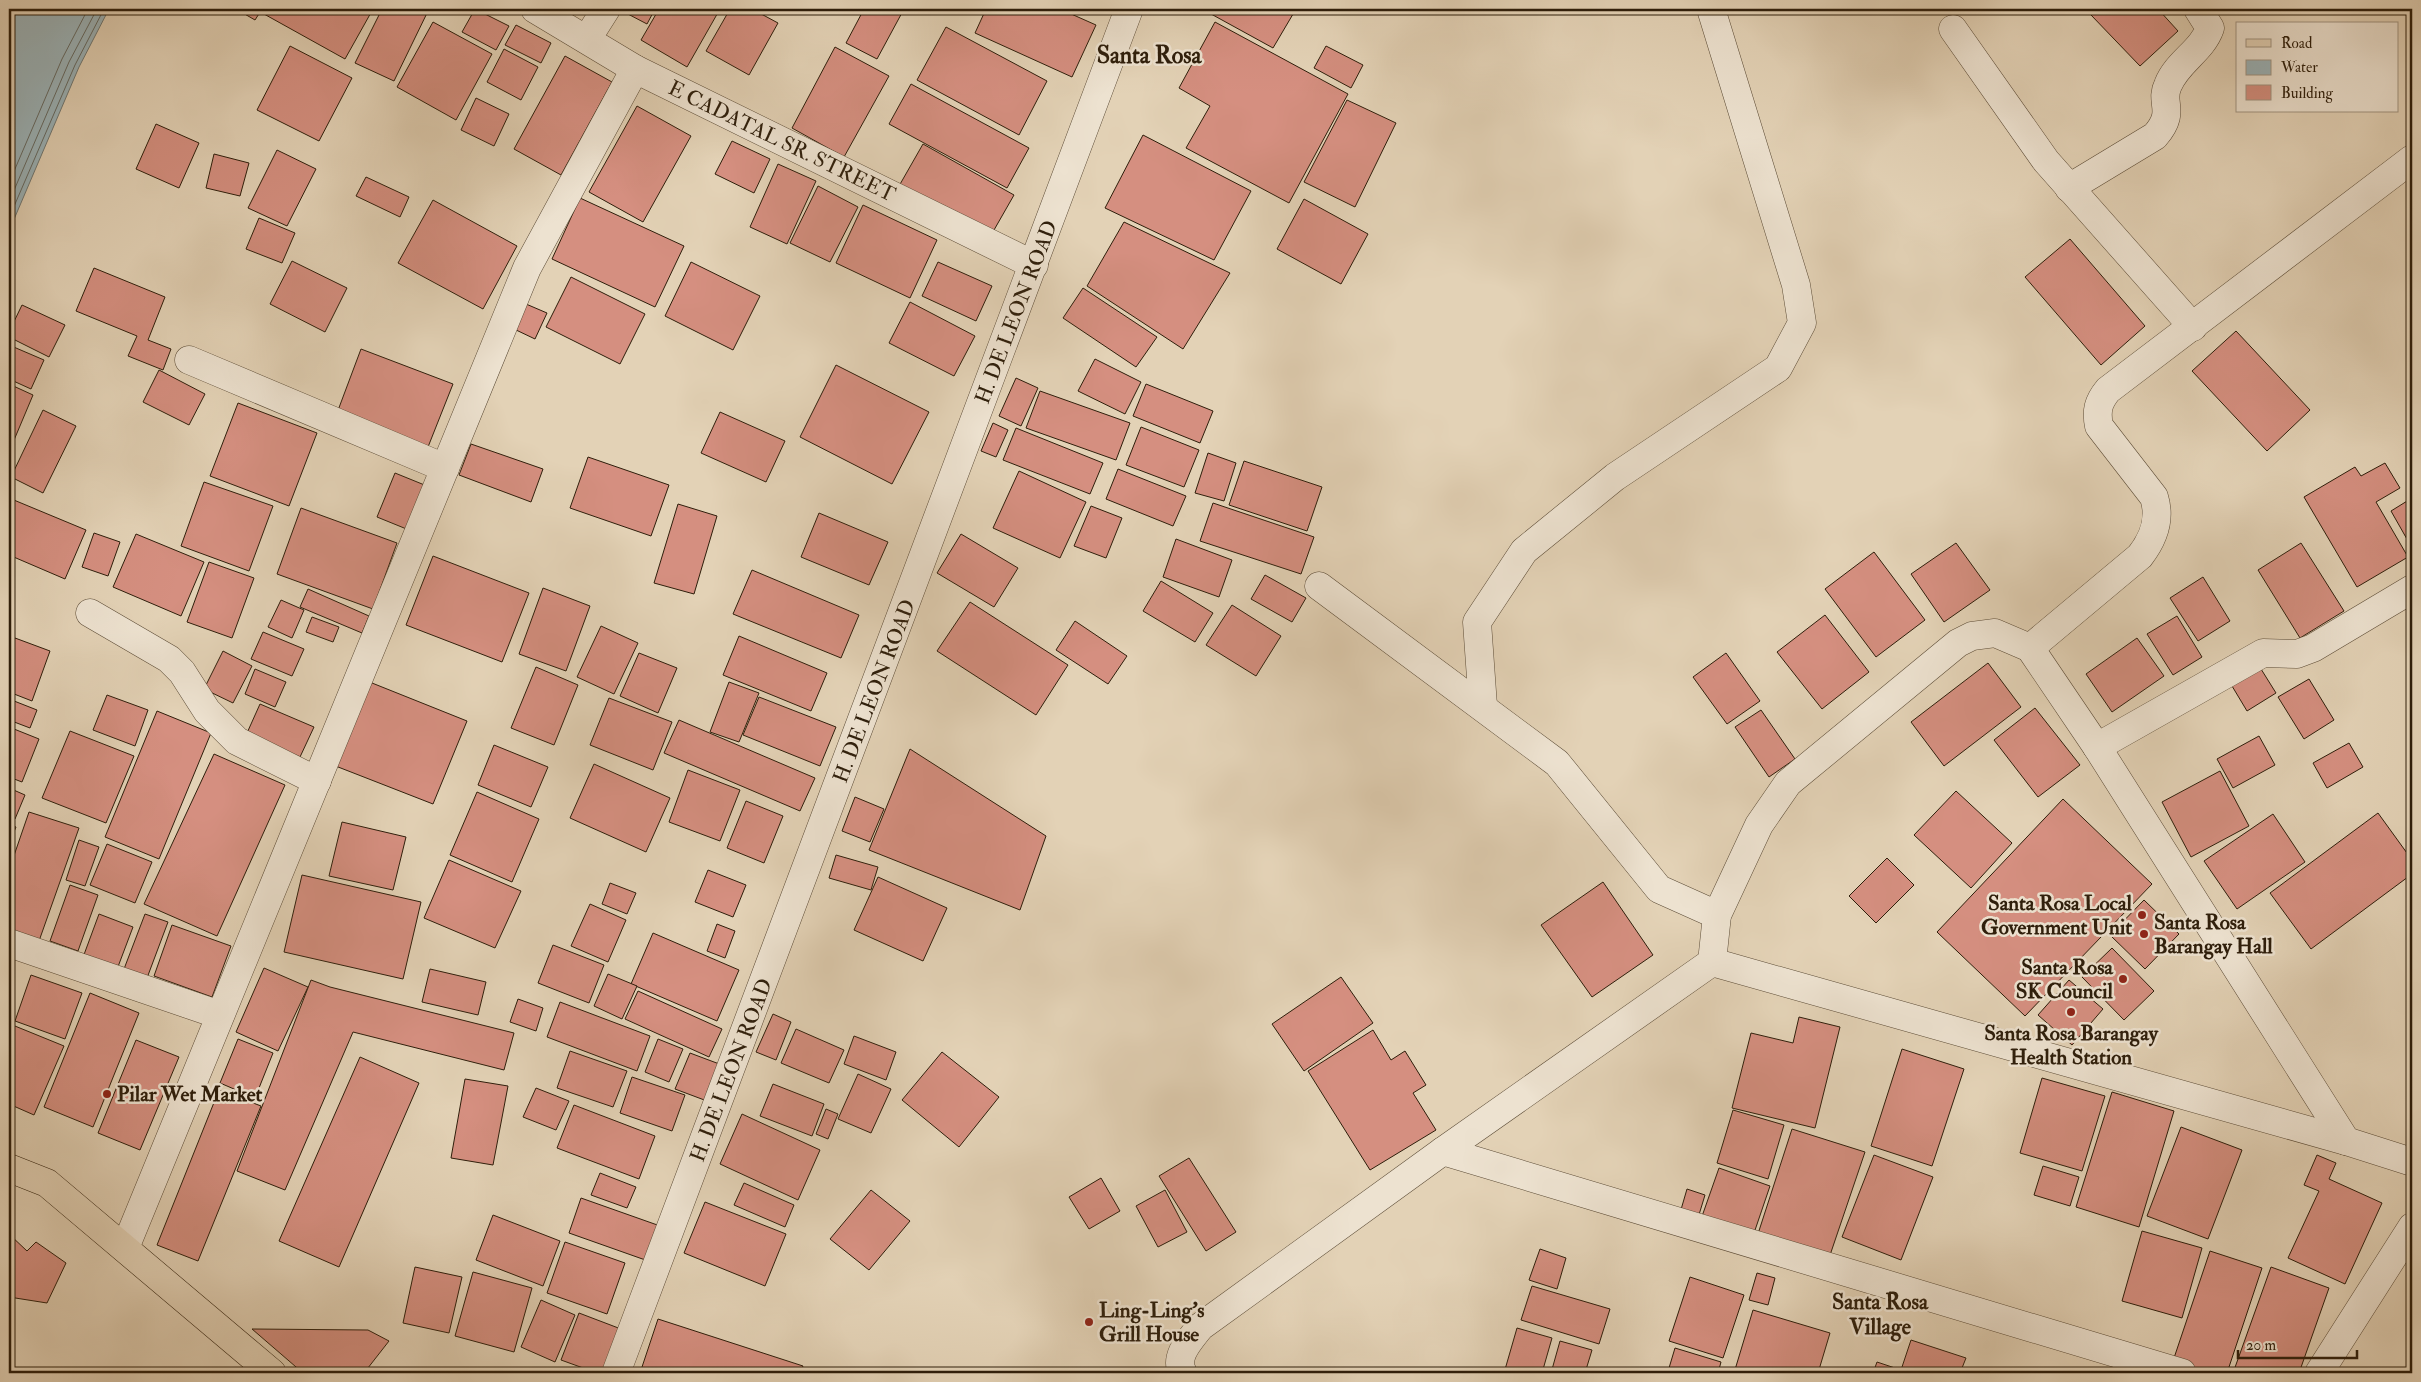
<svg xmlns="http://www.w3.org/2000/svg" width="2421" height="1382" viewBox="0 0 2421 1382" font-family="'IM FELL Double Pica',serif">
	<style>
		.water { fill: #9bb4ba; stroke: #6f7874 }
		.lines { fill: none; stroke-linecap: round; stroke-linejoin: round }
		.shore { stroke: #646962; stroke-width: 1 }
		.building { fill: #d58f80; stroke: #2e1e0b }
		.minor-casing { stroke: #5b4b36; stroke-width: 29 }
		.major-casing { stroke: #2e1e0b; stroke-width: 29 }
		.minor { stroke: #ede2d0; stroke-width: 28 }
		.major { stroke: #e3d2b6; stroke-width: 28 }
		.poi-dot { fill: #8f2418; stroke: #ede2d0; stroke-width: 2 }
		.labels { text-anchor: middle; stroke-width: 5; stroke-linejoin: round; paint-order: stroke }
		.street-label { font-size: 21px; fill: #2e1e0b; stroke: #ede2d0 }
		.poi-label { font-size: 21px; font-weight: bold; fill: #2e1e0b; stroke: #ede2d0; text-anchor: start }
		.neighbourhood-label { font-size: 22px; font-weight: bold; fill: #2e1e0b; stroke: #ede2d0 }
		.quarter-label { font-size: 24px; font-weight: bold; fill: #2e1e0b; stroke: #ede2d0 }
	</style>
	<rect width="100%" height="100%" fill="#e3d2b6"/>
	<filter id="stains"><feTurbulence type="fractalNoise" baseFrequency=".004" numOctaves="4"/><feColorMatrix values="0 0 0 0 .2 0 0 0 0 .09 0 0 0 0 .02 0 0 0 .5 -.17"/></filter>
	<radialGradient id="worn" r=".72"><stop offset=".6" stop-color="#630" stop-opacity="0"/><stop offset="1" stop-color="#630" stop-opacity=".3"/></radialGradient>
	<polygon class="water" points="9,9 109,9 79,67 9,231"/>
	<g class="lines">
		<g class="shore">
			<polyline points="9,183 62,59 88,9"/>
			<polyline points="9,202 69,62 97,9"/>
			<polyline points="9,218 75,65 104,9"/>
		</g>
	</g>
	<g class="building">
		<polygon points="236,9 262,9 255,20"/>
		<polygon points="267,9 373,9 345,59 264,14"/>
		<polygon points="382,9 429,9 394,81 355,63"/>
		<polygon points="475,9 509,26 496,50 462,32"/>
		<polygon points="628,9 655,9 647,24 626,13"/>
		<polygon points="659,9 720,9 687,67 641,40"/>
		<polygon points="730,9 752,9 778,23 749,75 706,51"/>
		<polygon points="864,9 904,9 877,59 846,43"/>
		<polygon points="986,9 1060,9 1096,25 1072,77 975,33"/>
		<polygon points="1202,9 1296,9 1273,48"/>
		<polygon points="2098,9 2158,9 2178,31 2140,66 2091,15"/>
		<polygon points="433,22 492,54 456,120 397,87"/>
		<polygon points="1215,22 1348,94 1289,203 1186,148 1210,106 1179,88"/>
		<polygon points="516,25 551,43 541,63 505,45"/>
		<polygon points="946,27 1047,81 1019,135 917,80"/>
		<polygon points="290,46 352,78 319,141 257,110"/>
		<polygon points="1326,46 1363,65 1351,88 1314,68"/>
		<polygon points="835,47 889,76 844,157 792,128"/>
		<polygon points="504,49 538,67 521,100 487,82"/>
		<polygon points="565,56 612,82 561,175 514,149"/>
		<polygon points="911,84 1029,148 1007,188 889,124"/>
		<polygon points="476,98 509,114 494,146 461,130"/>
		<polygon points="1347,100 1396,123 1355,207 1304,182"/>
		<polygon points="637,106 691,136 643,222 589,192"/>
		<polygon points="156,124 199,143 179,188 136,169"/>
		<polygon points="1143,135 1251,191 1214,260 1105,208"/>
		<polygon points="732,141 770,159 754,193 715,174"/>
		<polygon points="923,144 1014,195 990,237 899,186"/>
		<polygon points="277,150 316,169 287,226 248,208"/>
		<polygon points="214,154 249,163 240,196 206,188"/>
		<polygon points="778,164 816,181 787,244 750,227"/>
		<polygon points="366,177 409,197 400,217 356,196"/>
		<polygon points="818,186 858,207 830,262 790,243"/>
		<polygon points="580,198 684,246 655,307 552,259"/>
		<polygon points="1304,199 1368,234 1341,284 1277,249"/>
		<polygon points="433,200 517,246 483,309 398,263"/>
		<polygon points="863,205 937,240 910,298 836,263"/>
		<polygon points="259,218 295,233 282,263 246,249"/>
		<polygon points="1124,222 1230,273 1183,349 1087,286"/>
		<polygon points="2070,239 2145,326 2101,365 2025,277"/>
		<polygon points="292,261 347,288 325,332 270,304"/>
		<polygon points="691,262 760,296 733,350 665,316"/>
		<polygon points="938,262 992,286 976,321 922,296"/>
		<polygon points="94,268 165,297 148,340 171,349 163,370 128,356 137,336 76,311"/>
		<polygon points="571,277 645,314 620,364 546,327"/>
		<polygon points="1083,288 1157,337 1136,367 1063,318"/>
		<polygon points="910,302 975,336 954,376 889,343"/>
		<polygon points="526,304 547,313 535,339 514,329"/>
		<polygon points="22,305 65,325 49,357 9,337 9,332"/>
		<polygon points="2236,331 2310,410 2267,451 2192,371"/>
		<polygon points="9,345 44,360 31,389 9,379"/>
		<polygon points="361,349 453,384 428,447 337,413"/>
		<polygon points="1095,359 1141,382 1125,414 1078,391"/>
		<polygon points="836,365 929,412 892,484 800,437"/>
		<polygon points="159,370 205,394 189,425 143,402"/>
		<polygon points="1016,378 1038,388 1021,426 999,416"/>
		<polygon points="9,384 33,395 9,452"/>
		<polygon points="1146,384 1213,411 1200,443 1133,416"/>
		<polygon points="1040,391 1130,423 1116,460 1026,428"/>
		<polygon points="238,403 317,433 289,506 210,476"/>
		<polygon points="43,410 76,426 43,493 11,477"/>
		<polygon points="720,412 785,441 766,482 701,453"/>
		<polygon points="993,423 1008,430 996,457 981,451"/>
		<polygon points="1141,427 1199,450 1184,487 1126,465"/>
		<polygon points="1016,428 1103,463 1090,494 1003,460"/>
		<polygon points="471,444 543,469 531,502 459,475"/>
		<polygon points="1208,453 1236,463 1224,501 1195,493"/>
		<polygon points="588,457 669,485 651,536 570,508"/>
		<polygon points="1244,461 1322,487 1307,531 1229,505"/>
		<polygon points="2385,463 2400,488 2376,502 2408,557 2357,587 2304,497 2355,467 2361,476"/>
		<polygon points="1118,469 1186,496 1173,526 1106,499"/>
		<polygon points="1019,471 1086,502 1060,558 993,528"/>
		<polygon points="395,473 427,486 409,530 377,517"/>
		<polygon points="204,482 273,506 249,571 181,546"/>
		<polygon points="9,498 86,530 65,579 9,555"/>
		<polygon points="2412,498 2412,548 2391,511"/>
		<polygon points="1213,503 1314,537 1301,574 1200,541"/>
		<polygon points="678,504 717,516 694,594 654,583"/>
		<polygon points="1091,506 1122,518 1106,558 1074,546"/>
		<polygon points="301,508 397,543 373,609 277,574"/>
		<polygon points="819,513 888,542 869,585 801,557"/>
		<polygon points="94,533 120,542 108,576 82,567"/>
		<polygon points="136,534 204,562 181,616 113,587"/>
		<polygon points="961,534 1018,568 994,607 937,573"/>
		<polygon points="1176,539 1232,560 1219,597 1163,577"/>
		<polygon points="1956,543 1990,590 1944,622 1911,574"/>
		<polygon points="2301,543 2344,611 2300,638 2258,570"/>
		<polygon points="1874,552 1925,620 1876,657 1825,589"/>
		<polygon points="433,556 529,593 502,662 406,625"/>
		<polygon points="209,562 254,578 232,638 187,622"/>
		<polygon points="752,570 859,615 841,658 733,614"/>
		<polygon points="1265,575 1306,598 1292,622 1251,599"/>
		<polygon points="2203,577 2230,621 2198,641 2170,598"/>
		<polygon points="1161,581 1213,613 1195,642 1143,611"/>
		<polygon points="543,588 590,606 566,671 519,654"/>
		<polygon points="308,589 369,616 362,633 300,607"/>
		<polygon points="281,600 304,610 292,638 268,627"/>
		<polygon points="970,602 1068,665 1036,715 937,651"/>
		<polygon points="1232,605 1281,636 1256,676 1206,645"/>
		<polygon points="1825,615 1869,672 1822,709 1777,652"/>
		<polygon points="2177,616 2202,657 2173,675 2147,634"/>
		<polygon points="312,617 339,627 333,642 306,632"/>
		<polygon points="1075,621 1127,656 1108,684 1056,650"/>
		<polygon points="601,626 638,643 614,694 577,677"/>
		<polygon points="263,632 304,649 292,676 251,659"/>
		<polygon points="739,636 827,673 811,711 723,675"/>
		<polygon points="15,638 50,651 32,701 9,692 9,656"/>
		<polygon points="2137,638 2164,676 2112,712 2086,674"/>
		<polygon points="223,651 252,666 233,703 204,689"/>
		<polygon points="639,653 677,668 658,713 620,696"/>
		<polygon points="1726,653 1760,701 1727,724 1693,677"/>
		<polygon points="1988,663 2021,707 1944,766 1911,722"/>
		<polygon points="536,667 578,685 554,745 511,728"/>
		<polygon points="255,669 286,682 275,707 245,694"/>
		<polygon points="2261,669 2276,693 2247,711 2232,686"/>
		<polygon points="2309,679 2334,720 2304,739 2278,697"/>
		<polygon points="367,681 467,721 433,804 333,765"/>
		<polygon points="729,682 759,693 739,742 710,732"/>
		<polygon points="107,695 148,710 135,746 93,730"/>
		<polygon points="759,697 836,727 820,766 743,735"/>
		<polygon points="609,698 672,722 653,770 590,745"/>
		<polygon points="9,699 37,710 30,728 9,720"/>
		<polygon points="260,704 314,727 300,757 247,733"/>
		<polygon points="2035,708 2080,765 2038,797 1994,740"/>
		<polygon points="1761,710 1795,759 1769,777 1735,727"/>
		<polygon points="157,711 211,733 159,859 105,837"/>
		<polygon points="679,720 815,778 800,811 664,753"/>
		<polygon points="9,727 39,739 22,782 9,777"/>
		<polygon points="70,731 134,756 106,823 42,798"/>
		<polygon points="2259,736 2275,765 2233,788 2217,759"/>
		<polygon points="2349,743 2363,767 2327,788 2313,763"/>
		<polygon points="494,745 548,767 531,807 478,785"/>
		<polygon points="910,749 1046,836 1020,910 869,850"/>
		<polygon points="214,754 285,785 217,936 144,904"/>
		<polygon points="594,764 670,798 646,852 570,818"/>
		<polygon points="688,770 740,790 720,841 669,822"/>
		<polygon points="2220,771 2249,826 2191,857 2162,802"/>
		<polygon points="9,788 25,795 15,819 9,816"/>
		<polygon points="1956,791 2012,843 1971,888 1914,835"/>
		<polygon points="477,792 539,819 512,882 450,855"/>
		<polygon points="855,797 884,809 870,842 842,831"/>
		<polygon points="2063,799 2152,884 2025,1016 1937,932"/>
		<polygon points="746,801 783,816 764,863 727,848"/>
		<polygon points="29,812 79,828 39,941 9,930 9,870"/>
		<polygon points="2378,813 2412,860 2412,874 2311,949 2270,893"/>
		<polygon points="2273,814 2305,862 2237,909 2204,861"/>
		<polygon points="342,822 406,837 393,890 329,876"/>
		<polygon points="9,824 16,827 9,844"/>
		<polygon points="79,840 99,847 85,886 66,880"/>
		<polygon points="107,844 152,862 135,903 90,885"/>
		<polygon points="836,855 878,867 871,890 829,878"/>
		<polygon points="1887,858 1914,885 1876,923 1849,896"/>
		<polygon points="449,860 521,891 495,948 424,918"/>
		<polygon points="708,870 746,885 733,917 695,902"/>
		<polygon points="302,875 421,902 403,979 284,952"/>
		<polygon points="878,877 947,908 923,961 854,930"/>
		<polygon points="1603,882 1653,955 1592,997 1541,925"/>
		<polygon points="610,883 636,893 627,914 602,904"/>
		<polygon points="70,885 98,895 78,951 50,941"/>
		<polygon points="2144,900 2179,934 2145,969 2110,935"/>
		<polygon points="590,904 626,920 608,962 571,946"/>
		<polygon points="99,914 133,927 116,972 82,960"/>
		<polygon points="145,914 168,922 147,978 124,969"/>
		<polygon points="717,924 735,931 725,958 707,951"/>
		<polygon points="172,925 231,946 212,997 154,976"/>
		<polygon points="653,933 739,970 717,1021 631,984"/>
		<polygon points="553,945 604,965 589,1003 538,983"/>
		<polygon points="2112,948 2154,991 2124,1020 2082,977"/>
		<polygon points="264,968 308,987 278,1051 236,1032"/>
		<polygon points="430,969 486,982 478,1015 422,1002"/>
		<polygon points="608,974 637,986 622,1019 594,1006"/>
		<polygon points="31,975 82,993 65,1039 15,1021"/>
		<polygon points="1341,977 1373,1023 1304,1071 1272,1024"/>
		<polygon points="311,980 330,987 514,1033 504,1070 353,1032 285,1190 237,1171"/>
		<polygon points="2069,980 2103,1009 2072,1045 2038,1015"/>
		<polygon points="638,991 722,1029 709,1057 625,1019"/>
		<polygon points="90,993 139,1013 93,1127 44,1107"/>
		<polygon points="518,999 543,1008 536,1031 510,1022"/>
		<polygon points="560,1002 650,1036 637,1071 547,1037"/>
		<polygon points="773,1014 791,1022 776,1060 756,1052"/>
		<polygon points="1799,1017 1840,1027 1815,1128 1732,1108 1751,1033 1793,1043"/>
		<polygon points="10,1024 64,1046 34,1115 9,1104"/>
		<polygon points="796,1029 844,1050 829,1083 781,1063"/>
		<polygon points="1373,1030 1391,1060 1405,1051 1426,1085 1413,1093 1436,1130 1370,1170 1308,1071"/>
		<polygon points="854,1036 896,1052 886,1080 844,1064"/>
		<polygon points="238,1039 273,1053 255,1098 220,1083"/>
		<polygon points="658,1039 683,1049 669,1082 645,1072"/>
		<polygon points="136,1040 179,1057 140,1150 98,1133"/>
		<polygon points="1902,1049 1964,1069 1932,1166 1871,1146"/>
		<polygon points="570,1051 627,1071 613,1107 557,1088"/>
		<polygon points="942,1052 999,1097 959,1147 902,1100"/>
		<polygon points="690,1053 722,1065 707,1101 675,1089"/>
		<polygon points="360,1057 419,1083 339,1267 279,1241"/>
		<polygon points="858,1074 891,1089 871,1133 838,1119"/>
		<polygon points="632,1077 685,1095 672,1131 620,1113"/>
		<polygon points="2042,1078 2105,1096 2082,1171 2020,1153"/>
		<polygon points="465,1079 508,1086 493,1165 451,1158"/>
		<polygon points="773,1084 824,1104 812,1136 760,1116"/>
		<polygon points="536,1088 569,1101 556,1130 523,1117"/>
		<polygon points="219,1090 261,1106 198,1261 157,1245"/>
		<polygon points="2112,1092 2174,1111 2139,1227 2076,1207"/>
		<polygon points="574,1105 655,1136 639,1179 557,1148"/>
		<polygon points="826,1109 838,1114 828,1139 816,1134"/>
		<polygon points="1733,1110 1784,1125 1768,1179 1717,1163"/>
		<polygon points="742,1114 820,1150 798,1200 720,1164"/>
		<polygon points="2181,1127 2242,1150 2208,1239 2147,1216"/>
		<polygon points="1792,1129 1865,1152 1827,1264 1756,1240"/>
		<polygon points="1874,1155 1933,1177 1901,1260 1842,1237"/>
		<polygon points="2317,1155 2336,1163 2329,1179 2382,1203 2345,1284 2288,1258 2319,1191 2304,1185"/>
		<polygon points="1189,1158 1236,1232 1206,1251 1159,1176"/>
		<polygon points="2043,1166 2079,1177 2070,1206 2034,1195"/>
		<polygon points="1719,1168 1770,1186 1752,1239 1700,1222"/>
		<polygon points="600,1173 636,1187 627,1208 591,1195"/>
		<polygon points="1101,1178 1120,1211 1089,1229 1069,1197"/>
		<polygon points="744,1183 794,1205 785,1227 734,1205"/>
		<polygon points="1687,1189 1705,1195 1698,1218 1680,1213"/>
		<polygon points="871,1190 910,1221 869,1270 830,1239"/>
		<polygon points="1165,1190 1187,1232 1158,1247 1136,1206"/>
		<polygon points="581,1198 663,1227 651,1262 569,1233"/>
		<polygon points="705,1202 786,1234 765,1286 684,1253"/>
		<polygon points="493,1215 560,1241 543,1286 476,1260"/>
		<polygon points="2142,1231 2202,1248 2182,1318 2122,1301"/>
		<polygon points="9,1234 27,1251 36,1242 66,1263 47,1303 9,1297"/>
		<polygon points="565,1242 625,1263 607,1314 547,1293"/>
		<polygon points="1540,1249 1566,1258 1557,1289 1529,1280"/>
		<polygon points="2210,1251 2262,1268 2227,1373 2213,1373 2173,1361"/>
		<polygon points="415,1267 462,1277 449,1333 403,1323"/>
		<polygon points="2271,1267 2329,1288 2299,1373 2233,1373"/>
		<polygon points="473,1272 532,1288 514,1352 455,1336"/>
		<polygon points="1757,1273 1775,1278 1768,1305 1749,1300"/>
		<polygon points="1690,1277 1744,1295 1723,1358 1669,1341"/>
		<polygon points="1532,1286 1610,1309 1599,1344 1521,1320"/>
		<polygon points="541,1300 575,1315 555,1362 521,1347"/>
		<polygon points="1753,1310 1830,1333 1818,1373 1734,1373"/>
		<polygon points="579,1313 621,1329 604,1373 597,1373 561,1360"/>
		<polygon points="658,1319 803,1366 800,1373 640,1373"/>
		<polygon points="1517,1328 1552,1338 1542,1373 1504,1373"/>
		<polygon points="252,1329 368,1330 389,1341 364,1373 303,1373"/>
		<polygon points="1911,1340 1966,1358 1960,1373 1873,1373 1877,1362 1901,1370"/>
		<polygon points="1560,1341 1592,1350 1585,1373 1551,1373"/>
		<polygon points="1675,1348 1721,1362 1718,1373 1687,1373 1669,1368"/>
	</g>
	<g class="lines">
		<g class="minor-casing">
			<g id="minor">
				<polyline points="535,9 635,69 1034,265"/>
				<polyline points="1953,29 2046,161 2193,327"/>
				<polyline points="587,39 606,9"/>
				<path d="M2069 188 2155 136C2177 111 2159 103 2168 85 2177 62 2202 51 2210 28L2198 9"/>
				<polyline points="189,360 445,468"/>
				<polyline points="1319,586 1557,763 1659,889 1717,915"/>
				<polyline points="90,613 169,659 182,672 207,711 237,741 317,781"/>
				<path d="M2030 648 2140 556C2154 538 2161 519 2154 497L2099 426C2096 411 2098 402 2108 390L2412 159"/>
				<polyline points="1483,706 1477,622 1524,551 1615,477 1778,368 1802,323 1796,285 1711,9"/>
				<polyline points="2097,747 2263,653 2297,654 2313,648 2412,589"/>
				<polyline points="9,943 220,1015"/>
				<polyline points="1712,962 2346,1141 2412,1162"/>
				<polyline points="1443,1151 2182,1373"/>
				<polyline points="125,1248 527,268 635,69"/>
				<polyline points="616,1373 1129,9"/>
				<path d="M1183 1373C1173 1357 1191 1339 1200 1327L1443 1151 1712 962 1717 915 1759 825 1788 783 1958 643 1972 636 1995 633 2030 648 2097 747 2346 1141"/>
				<polyline points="2319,1373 2412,1227"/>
			</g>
		</g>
		<g class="major-casing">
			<polyline id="major" points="9,1168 47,1183 272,1373"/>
		</g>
		<use href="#minor" class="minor"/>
		<use href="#major" class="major"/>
	</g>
	<g class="poi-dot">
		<circle cx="2142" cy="915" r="5"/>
		<circle cx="2144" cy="934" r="5"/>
		<circle cx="2123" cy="979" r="5"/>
		<circle cx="2071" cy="1012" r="5"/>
		<circle cx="107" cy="1094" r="5"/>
		<circle cx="1089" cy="1322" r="5"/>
	</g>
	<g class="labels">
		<g class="street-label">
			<text transform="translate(782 141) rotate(26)" y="7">E CADATAL SR. STREET</text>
			<text transform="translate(1016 312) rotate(-69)" y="7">H. DE LEON ROAD</text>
			<text transform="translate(874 691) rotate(-69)" y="7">H. DE LEON ROAD</text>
			<text transform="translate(731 1070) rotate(-69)" y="7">H. DE LEON ROAD</text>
		</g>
		<g class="poi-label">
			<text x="2132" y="910" text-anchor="end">Santa Rosa Local<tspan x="2132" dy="24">Government Unit</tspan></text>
			<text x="2154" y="929">Santa Rosa<tspan x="2154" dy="24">Barangay Hall</tspan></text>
			<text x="2113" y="974" text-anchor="end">Santa Rosa<tspan x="2113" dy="24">SK Council</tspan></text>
			<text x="2071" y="1040" text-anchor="middle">Santa Rosa Barangay<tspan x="2071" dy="24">Health Station</tspan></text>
			<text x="117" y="1101">Pilar Wet Market</text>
			<text x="1099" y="1317">Ling-Ling's<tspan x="1099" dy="24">Grill House</tspan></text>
		</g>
		<g class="neighbourhood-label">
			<text x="1880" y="1309">Santa Rosa<tspan x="1880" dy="25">Village</tspan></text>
		</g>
		<g class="quarter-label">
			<text x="1149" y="63">Santa Rosa</text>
		</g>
	</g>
	<rect width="2421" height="1382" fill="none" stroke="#e3d2b6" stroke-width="30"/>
	<rect x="10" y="10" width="2401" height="1362" fill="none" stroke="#2e1e0b" stroke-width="2.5"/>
	<rect x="15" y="15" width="2391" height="1352" fill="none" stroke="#2e1e0b"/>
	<rect x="2236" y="22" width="162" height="90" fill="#ede2d0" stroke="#a19481"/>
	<rect x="2246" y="39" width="25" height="8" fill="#e3d2b6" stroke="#a19481"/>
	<text x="2281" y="48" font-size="15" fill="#2e1e0b">Road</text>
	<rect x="2246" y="60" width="25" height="15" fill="#9bb4ba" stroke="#a19481"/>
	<text x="2281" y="72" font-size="15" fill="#2e1e0b">Water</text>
	<rect x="2246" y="85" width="25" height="15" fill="#d58f80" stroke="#a19481"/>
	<text x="2281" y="98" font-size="15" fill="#2e1e0b">Building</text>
	<path d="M2238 1350v8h119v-8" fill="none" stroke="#2e1e0b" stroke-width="2.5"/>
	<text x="2246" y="1350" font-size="15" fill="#2e1e0b" stroke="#ede2d0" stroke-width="4" paint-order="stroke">20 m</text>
	<rect width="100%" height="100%" filter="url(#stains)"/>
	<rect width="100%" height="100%" fill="url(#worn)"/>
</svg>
